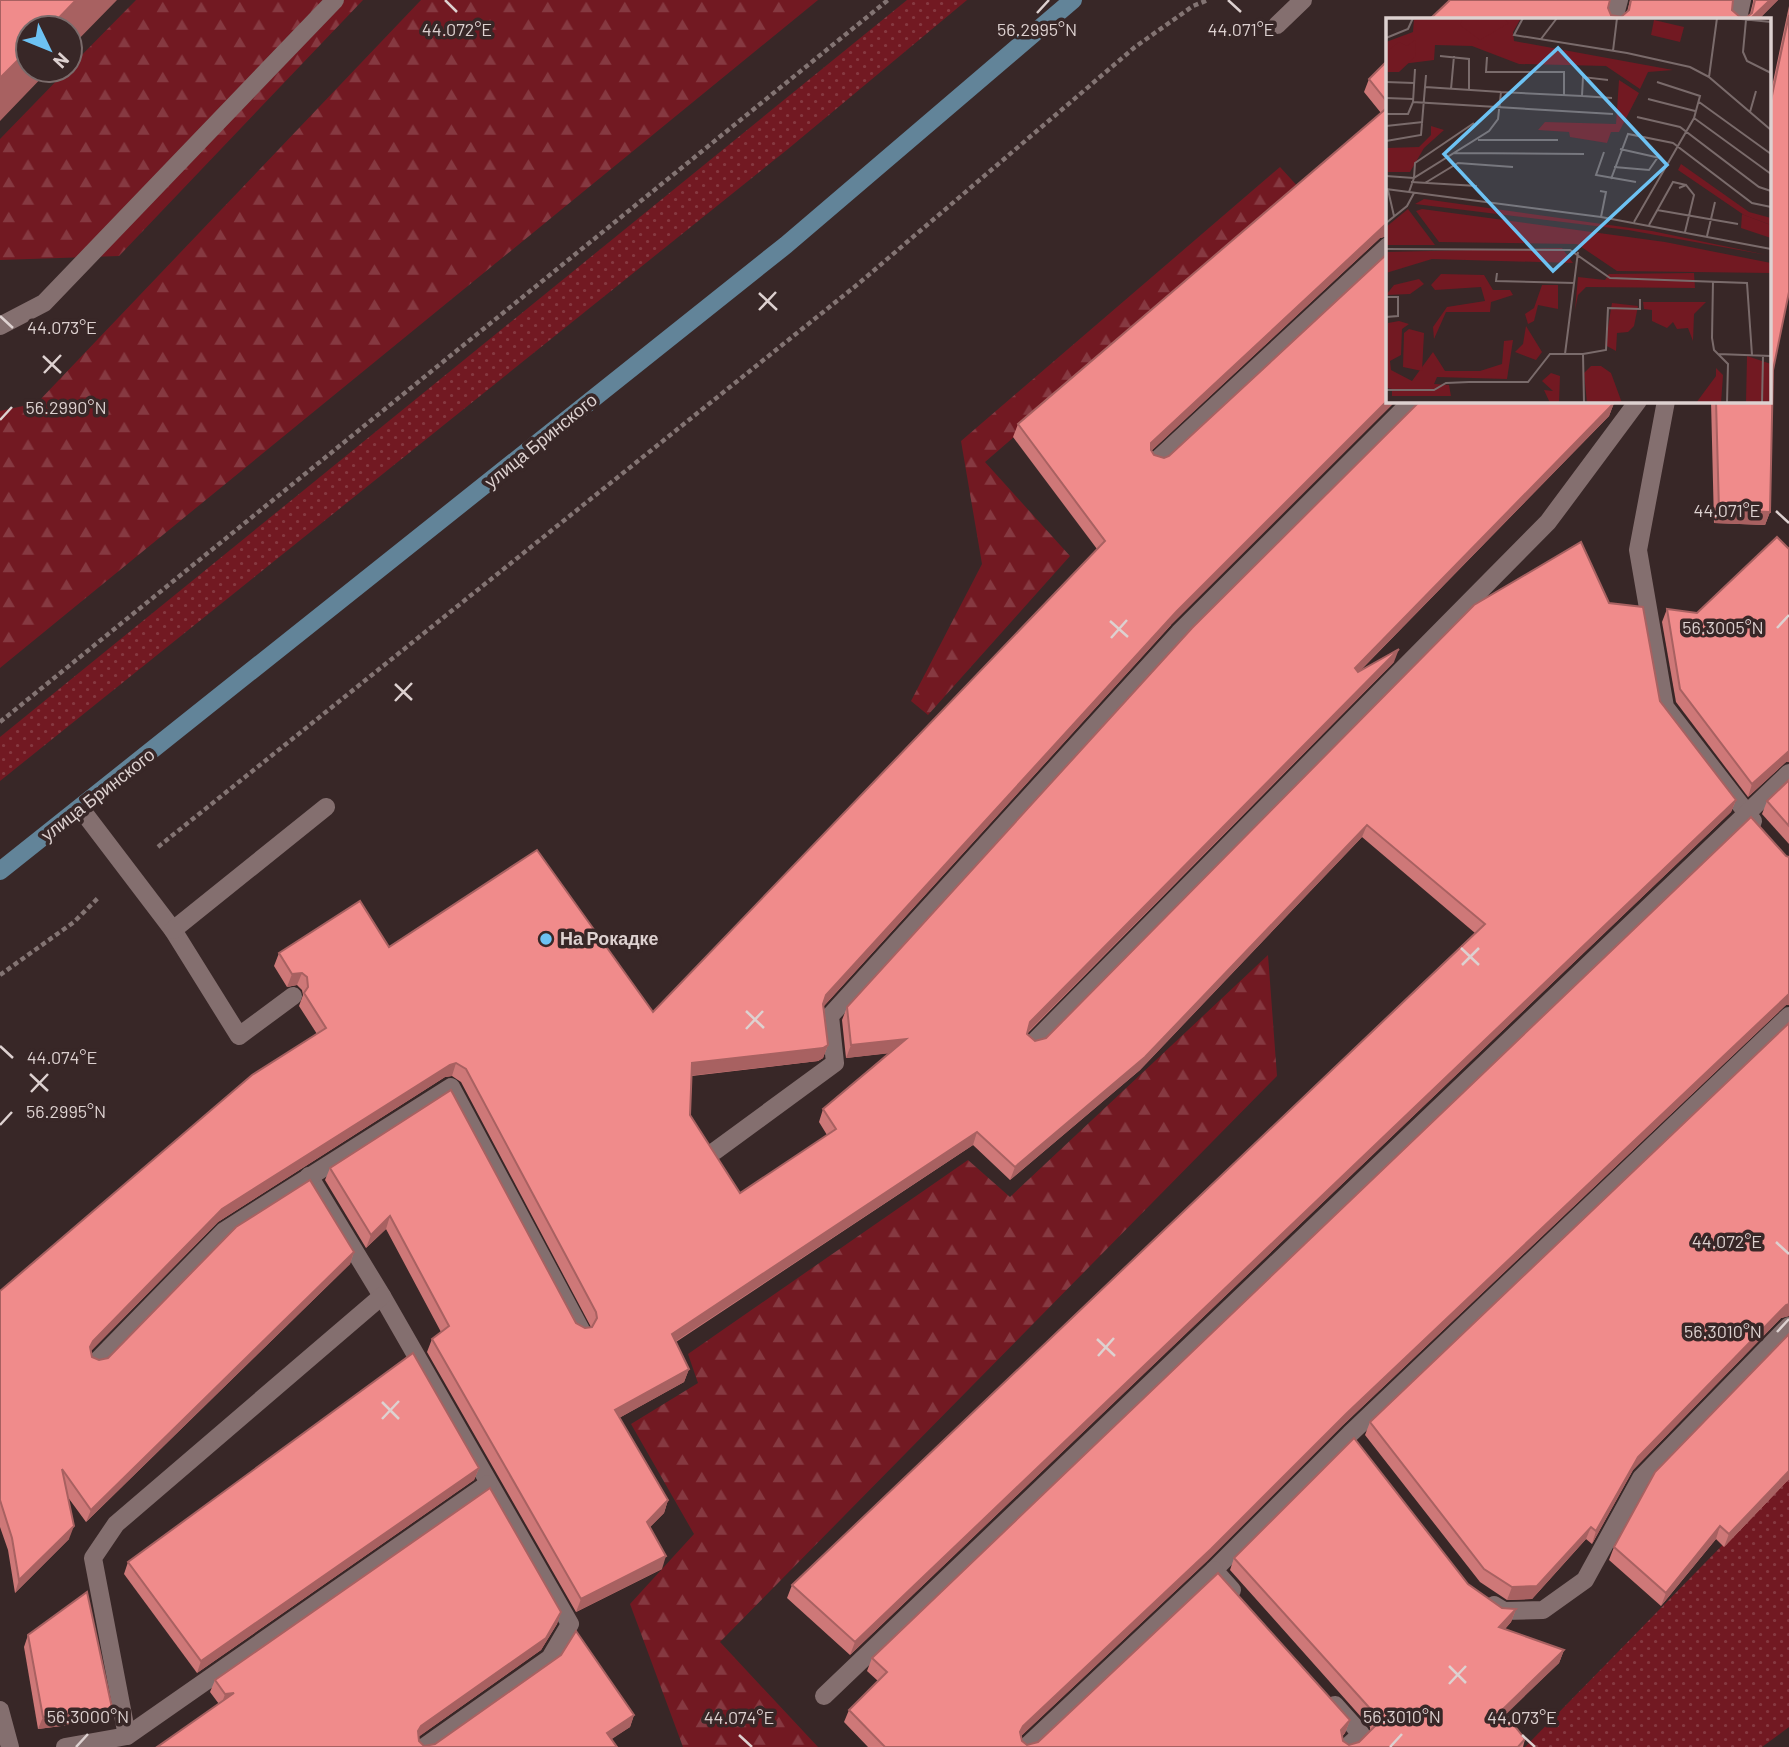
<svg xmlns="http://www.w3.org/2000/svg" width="1789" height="1747" viewBox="0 0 1789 1747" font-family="Barlow,sans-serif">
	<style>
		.grass { fill: url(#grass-dots) }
		.forest { fill: url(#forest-firs) }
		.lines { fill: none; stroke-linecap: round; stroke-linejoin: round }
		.path { stroke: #837473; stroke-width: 4.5; stroke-dasharray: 5 3.5; stroke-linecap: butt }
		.lane { stroke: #846f6f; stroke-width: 18 }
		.secondary { stroke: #628499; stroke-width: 18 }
		.wall { fill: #ce7878 }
		.shaded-wall { fill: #a86161 }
		.building { fill: #f08b8b; stroke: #a86161; stroke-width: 2 }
		.ticks { fill: none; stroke: #ddd1d0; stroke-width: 2.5 }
		.poi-dot { fill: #6dc2f3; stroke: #382727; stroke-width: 2.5 }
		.labels { text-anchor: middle; stroke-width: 7; stroke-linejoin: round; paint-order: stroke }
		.street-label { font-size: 18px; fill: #ddd1d0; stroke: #382727 }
		.poi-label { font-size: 18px; font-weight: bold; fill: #ddd1d0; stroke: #382727; text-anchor: start }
		.inset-road { fill: none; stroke: #7a6b6b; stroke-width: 2 }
		.view { fill: #6dc2f3; fill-opacity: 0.15; stroke: #6dc2f3; stroke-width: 3.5 }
		.inset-edge { fill: none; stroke: #ddd1d0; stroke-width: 3.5 }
		.ticks-label { font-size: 18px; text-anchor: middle; fill: #ddd1d0; stroke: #382727; stroke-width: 7; stroke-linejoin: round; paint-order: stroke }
	</style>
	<defs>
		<pattern id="grass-dots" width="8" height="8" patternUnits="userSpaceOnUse" patternTransform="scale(1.75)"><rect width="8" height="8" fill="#721922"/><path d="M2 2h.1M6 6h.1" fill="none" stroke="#863941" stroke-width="1.8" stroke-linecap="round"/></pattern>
		<pattern id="forest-firs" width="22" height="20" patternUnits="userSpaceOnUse" patternTransform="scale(1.75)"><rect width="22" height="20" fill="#721922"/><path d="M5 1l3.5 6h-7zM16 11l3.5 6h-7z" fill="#863941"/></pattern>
	</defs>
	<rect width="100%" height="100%" fill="#382727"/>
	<g class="grass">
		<polygon points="907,0 967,0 788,149 0,781 0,737"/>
		<polygon points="1789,1477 1789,1727 1762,1747 1525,1747"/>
	</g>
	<g class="forest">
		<polygon points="136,0 363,0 119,256 0,260 0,139 67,70 70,70 70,67"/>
		<polygon points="421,0 818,0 0,668 0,411 37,403"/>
		<polygon points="1280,167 1301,190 985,462 1070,556 928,715 911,701 982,564 961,441"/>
		<polygon points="1268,955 1277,1076 720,1642 818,1747 683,1747 630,1604 694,1534 631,1424 698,1383 688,1354 968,1160 1010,1197"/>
	</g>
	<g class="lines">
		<g class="path">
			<polyline points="0,722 888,0"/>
			<polyline points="158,847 858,284 1135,47 1193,6 1208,0"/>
			<polyline points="0,975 74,922 98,898"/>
		</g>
		<g class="lane">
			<polyline points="1614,19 1619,0"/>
			<polyline points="1738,19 1742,0"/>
			<polyline points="1277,25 1303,0"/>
			<polyline points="0,326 44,303 335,0"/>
			<polyline points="1666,401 1638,550 1665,707 1753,821"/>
			<polyline points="1157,460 1388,246"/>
			<polyline points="81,809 173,930 239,1036 293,996"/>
			<polyline points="173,930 326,807"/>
			<polyline points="1033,1043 1548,522 1638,401"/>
			<polyline points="715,1151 835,1063 830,1016 1179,633 1412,401"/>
			<polyline points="309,1176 382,1296 570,1624 550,1658 424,1747"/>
			<polyline points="96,1362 224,1231 451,1087 581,1330"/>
			<polyline points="1232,1590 1214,1570 1350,1434 1789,1016"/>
			<polyline points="1494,1605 1504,1611 1543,1610 1585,1580 1641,1478 1789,1326"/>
			<polyline points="824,1696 1789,773"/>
			<polyline points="1335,1705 1361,1734 1347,1747"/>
			<polyline points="0,1710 10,1747"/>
			<polyline points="127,1736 93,1558 116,1524 382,1296"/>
			<polyline points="65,1747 127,1736 488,1484"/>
			<polyline points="1026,1747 1214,1570"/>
		</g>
		<polyline class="secondary" points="0,871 786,245 1073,0"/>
	</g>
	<g class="wall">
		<polygon points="1630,0 1733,0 1732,10 1740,17 1747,17 1750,14 1753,2 1753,0 1778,0 1759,19 1430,19 1608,8 1611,15 1621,17 1627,12"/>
		<polygon points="1789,6 1789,292 1773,370 1770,512 1765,525 1714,523 1711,401 1770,401 1770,96"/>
		<polygon points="1388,60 1388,236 1380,238 1151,451 1171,625 824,1006 828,1045 823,1058 818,1061 692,1076 690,1115 740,1193 827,1135 819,1122 823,1109 889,1053 846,1058 842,1020 847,1007 1614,403 1609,416 1360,671 1394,662 1027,1034 1035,1041 1046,1038 1609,603 1660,701 1736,800 1731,812 850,1655 787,1598 792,1585 1475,933 1362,837 1140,1070 1010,1180 973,1145 676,1342 689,1369 684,1382 619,1418 668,1500 664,1513 650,1527 662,1569 576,1612 427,1352 432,1339 441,1332 386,1229 366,1248 325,1180 330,1168 585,1328 591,1327 461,1082 452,1076 445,1077 218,1222 91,1351 92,1357 99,1360 108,1358 354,1252 350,1264 86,1522 67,1496 69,1539 15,1593 8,1550 0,1527 0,1291 317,1034 299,1006 303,995 302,990 297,985 287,987 274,966 279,953 389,947 653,1012 1097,549 1013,437 1018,424 1381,113 1364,92 1369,79"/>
		<polygon points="1667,609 1697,613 1786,762 1748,797 1676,702 1662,622"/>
		<polygon points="1789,780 1789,844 1762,814 1767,801"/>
		<polygon points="1786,856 1789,857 1789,1005 1786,1005 1342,1426 1206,1562 1021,1736 1022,1741 1027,1745 1350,1720 1345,1733 1342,1737 1343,1741 1349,1745 1359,1742 1370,1731 1370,1727 1230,1570 1234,1558 1468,1584 1502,1608 1516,1609 1511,1622 1505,1629 1564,1650 1559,1663 1505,1714 1525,1739 1523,1747 868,1747 844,1722 849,1710 878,1681 867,1671 872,1658"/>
		<polygon points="1789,1023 1789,1316 1781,1318 1633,1470 1592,1544 1586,1539 1532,1599 1507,1600 1480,1582 1365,1435 1370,1422"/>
		<polygon points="1789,1334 1789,1479 1724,1547 1716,1539 1661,1606 1609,1560 1614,1547"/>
		<polygon points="479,1468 474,1480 197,1673 124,1574 128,1562"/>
		<polygon points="561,1612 557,1624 541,1650 418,1737 419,1741 424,1746 634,1715 630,1727 611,1739 617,1747 157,1747 219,1704 210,1692 215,1680"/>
		<polygon points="28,1635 112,1708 108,1720 38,1729 24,1647"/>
	</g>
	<g class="shaded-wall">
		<polygon points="76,0 117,0 70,48 70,28 49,28"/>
		<polygon points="1770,0 1778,0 1759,19 1750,19"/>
		<polygon points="28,50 28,70 49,70 0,121 0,78"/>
		<polygon points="1388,224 1388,236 1380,238 1146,456 1151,443 1385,225"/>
		<polygon points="1388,400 1396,401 1171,625 822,1008 826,995 1176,612"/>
		<polygon points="1614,403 1609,416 1350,681 1355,668"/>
		<polygon points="1719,510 1770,512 1765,525 1714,523"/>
		<polygon points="1399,649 1394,662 1025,1035 1030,1022"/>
		<polygon points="1789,751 1789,762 1786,762 1748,797 1752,784"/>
		<polygon points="1736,800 1731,812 850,1655 855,1642"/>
		<polygon points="1367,825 1362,837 1140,1070 1010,1180 1015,1167"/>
		<polygon points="302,973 297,985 287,987 292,974"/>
		<polygon points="1789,994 1789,1005 1786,1005 1342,1426 1206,1562 1018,1739 1020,1732 1023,1726 1347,1413"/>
		<polygon points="906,1039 901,1052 846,1058 851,1045"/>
		<polygon points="828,1045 823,1058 818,1061 688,1076 692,1063"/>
		<polygon points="456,1063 452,1076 445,1077 218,1222 88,1354 93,1341 222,1209 450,1065"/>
		<polygon points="977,1132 973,1145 667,1347 672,1334"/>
		<polygon points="390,1216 386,1229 366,1248 371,1235"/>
		<polygon points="354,1252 350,1264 86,1522 91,1510"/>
		<polygon points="1789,1304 1789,1316 1781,1318 1633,1470 1592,1544 1596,1531 1638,1457 1786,1305"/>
		<polygon points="689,1369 684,1382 610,1423 615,1410"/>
		<polygon points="479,1468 474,1480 197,1673 201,1661"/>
		<polygon points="1789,1471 1789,1479 1724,1547 1729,1534"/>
		<polygon points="668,1500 664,1513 643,1534 647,1522"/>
		<polygon points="74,1526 69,1539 15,1593 19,1580"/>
		<polygon points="1720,1526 1716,1539 1661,1606 1666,1593"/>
		<polygon points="1591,1527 1586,1539 1532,1599 1507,1600 1512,1587"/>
		<polygon points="666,1556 662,1569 576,1612 581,1599"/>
		<polygon points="1516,1609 1511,1622 1495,1640 1499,1627"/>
		<polygon points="561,1612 557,1624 541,1650 417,1738 418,1731 421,1726"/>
		<polygon points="1564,1650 1559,1663 1497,1723 1502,1710"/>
		<polygon points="234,1693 221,1706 225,1694"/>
		<polygon points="112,1708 108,1720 38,1729 43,1717"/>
		<polygon points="634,1715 630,1727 603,1745 607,1733"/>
		<polygon points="1350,1720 1345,1733 1336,1743 1341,1730"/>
	</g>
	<g class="building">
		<polygon points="0,0 76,0 49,28 28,28 28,50 0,78"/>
		<polygon points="1450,0 1610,0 1608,8 1611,15 1621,17 1629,10 1631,0 1733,0 1732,10 1740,17 1747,17 1752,13 1755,0 1770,0 1750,19 1430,19"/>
		<polygon points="1789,15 1789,292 1773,370 1770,512 1719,510 1716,401 1770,401 1770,105"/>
		<polygon points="1388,60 1388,103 1369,79"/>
		<polygon points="1388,107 1388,224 1385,225 1151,443 1151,450 1154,455 1164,458 1169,456 1388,253 1388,400 1176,612 826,995 823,1004 828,1045 823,1048 692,1063 690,1115 740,1193 836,1129 823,1109 906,1039 851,1045 847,1007 1192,628 1420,401 1613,401 1614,403 1355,668 1358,672 1399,649 1030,1022 1027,1034 1035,1041 1046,1038 1474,605 1581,542 1609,603 1643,607 1660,701 1736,800 855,1642 792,1585 1485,924 1367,825 1145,1057 1015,1167 977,1132 672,1334 689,1369 615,1410 668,1500 647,1522 666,1556 581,1599 432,1339 449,1326 390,1216 371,1235 330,1168 451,1090 576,1323 585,1328 592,1327 597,1318 596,1312 466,1069 456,1063 450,1065 222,1209 93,1341 90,1347 92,1357 99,1360 108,1358 236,1227 310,1180 354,1252 91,1510 62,1469 74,1526 19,1580 12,1538 0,1500 0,1291 252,1075 326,1028 304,993 308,987 307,977 302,973 292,974 279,953 360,901 389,947 537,850 653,1012 1105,541 1018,424"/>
		<polygon points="1777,537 1789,549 1789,751 1752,784 1680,689 1667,609 1697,613"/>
		<polygon points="1789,780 1789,826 1767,801"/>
		<polygon points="1751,817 1786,856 1789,857 1789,994 1347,1413 1211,1549 1023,1726 1020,1732 1022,1741 1027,1745 1038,1742 1218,1573 1350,1720 1341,1730 1343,1741 1349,1745 1359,1742 1376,1725 1375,1714 1234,1558 1354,1438 1468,1584 1502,1608 1516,1609 1499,1627 1564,1650 1502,1710 1525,1739 1518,1747 885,1747 849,1710 887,1672 872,1658"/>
		<polygon points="1789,1023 1789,1304 1786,1305 1638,1457 1596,1531 1591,1527 1537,1586 1512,1587 1484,1569 1370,1422"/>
		<polygon points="1789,1334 1789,1471 1729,1534 1720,1526 1666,1593 1614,1547 1655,1472"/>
		<polygon points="413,1353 479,1468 201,1661 128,1562"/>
		<polygon points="490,1488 561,1612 546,1638 421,1726 418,1731 419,1741 424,1746 435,1744 561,1655 576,1631 634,1715 607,1733 617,1747 157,1747 234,1693 225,1694 215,1680"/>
		<polygon points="87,1592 112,1708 43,1717 28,1635"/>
	</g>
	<path class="ticks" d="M445 0 457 12M1228 0 1241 12M1037 13 1049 0M759 293 777 310M759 310 776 292M0 316 13 328M43 356 61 373M44 373 61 355M0 420 12 407M1776 511 1789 523M1110 621 1128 637M1777 628 1789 615M1111 638 1127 620M395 684 412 700M395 701 412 683M1461 948 1479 965M1462 965 1479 948M746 1011 764 1028M746 1029 763 1011M0 1046 13 1058M30 1074 48 1091M31 1092 48 1074M0 1125 12 1112M1776 1242 1789 1254M1777 1332 1789 1319M1097 1339 1115 1356M1098 1356 1114 1338M382 1402 399 1419M382 1419 399 1401M1449 1666 1466 1683M1449 1684 1466 1666M739 1735 752 1747M1522 1735 1535 1747M76 1747 88 1734M1390 1747 1402 1734"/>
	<circle class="poi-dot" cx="546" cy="939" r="7"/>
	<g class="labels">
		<g class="street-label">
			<text transform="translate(541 441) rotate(-39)" y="6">улица Бринского</text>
			<text transform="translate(98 795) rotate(-38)" y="6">улица Бринского</text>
		</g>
		<g class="poi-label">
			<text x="560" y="945">На Рокадке</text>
		</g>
	</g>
	<g transform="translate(1386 18)">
		<rect width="385" height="385" fill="#382727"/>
		<path d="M28 0H135L127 14 128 23 287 52 262 54 254 71 220 48 133 46 86 28 49 27 48 42 0 48V24L27 14ZM38 181 266 213 381 237 242 212 29 186ZM22 191 49 227H0V209ZM356 196 385 207V220L355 210Z" fill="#721922"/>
		<path d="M77 0H117L123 5 94 22 74 7ZM29 22 30 38 13 54H0V34L13 24 21 28ZM233 62 253 75 233 114H225L221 125 184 119 183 114 152 112 159 104 230 106ZM45 108 58 112 38 130 24 154H0V130L33 129 45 117ZM295 146 363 194 385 200V207L358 197 292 152ZM36 191 279 224 385 245V255L231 253 191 226 53 224 30 193ZM176 230 187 245 46 241 0 255V234ZM308 255 309 270 200 269 192 277 189 292 192 259 219 262 223 256ZM55 256 98 257 107 272H124L127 277 105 284 104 294H60L48 321 47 309 61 289 99 283 95 269 49 272 45 267ZM33 261 38 266 24 276 0 277 8 267ZM156 267H172V291L152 287 148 303 142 306 139 296 148 290ZM257 284H320L308 296 307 323 302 310 291 311 287 304 281 310 266 303V292L258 291ZM226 285 252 288 248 308 242 314 231 315 230 333 219 327ZM13 303 23 306 16 311 15 337 4 343 5 352 26 363 47 334 59 353H94L116 346 118 323 127 322 121 361 51 359 48 366 63 367 65 378H6V371L1 370 2 305ZM140 308 156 334 150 342 129 334 137 326ZM361 338 385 346V385H360ZM205 348H215L225 355 236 385H201L198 355ZM330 350 337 357 335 385H310L330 358ZM165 355 174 358 173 385H164L158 372 167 373 156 363Z" fill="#721922"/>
		<path d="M268 2 298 9 294 24 265 17ZM23 311 38 315 36 353 17 349 18 315Z" fill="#721922"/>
		<path class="inset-road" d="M137 0 128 17 241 35 304 49 323 59M331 0 323 59 385 112M345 0 385 4M360 2 357 34 361 43 385 55M0 20 22 11 27 0M155 21 171 0M227 33 231 0M54 38 83 41V72M101 39 100 54H178V78M29 51 27 84 227 96M0 64 28 65M39 69 115 74M65 71 68 38M196 78 226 80M0 80 27 81M262 81 309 93M313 84 385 136M364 94 370 73M0 96H22L27 84M251 99 294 109 373 169 385 173M308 100 385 156M0 108 37 104M92 122H172M0 123 35 117 40 57M234 131 274 140M218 134 210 157 250 164M68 135 198 136M228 149 263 152 272 139M0 158 28 160M28 160 29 145 88 105M225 161 242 116 287 125 366 185 385 189M25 164 91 168M39 165 72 145 127 149M293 170 300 167 308 177 299 214M0 171 215 199 385 231M2 172 8 198M214 173 220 174 215 199M23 174 28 160 103 113 112 101 115 74 196 78 197 59 222 62M271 192 352 206M248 204 308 100 314 78 271 64M0 205 21 188 28 175M263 207 287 164 300 167M321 218 329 184M0 231 184 232 224 260 361 265 366 337M111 255 110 263 189 265M327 263 326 320 328 332 342 346 341 385M0 279H12V298L0 299V327M179 336 192 234M197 336 220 332 222 290 254 291V281M332 336 385 338M0 372H48L60 365 83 364H142L164 336H197L198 385M376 385 377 338"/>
		<path class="view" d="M172 30 281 147 167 253 58 136Z"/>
		<rect width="385" height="385" class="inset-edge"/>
	</g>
	<g class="ticks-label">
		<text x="457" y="36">44.072°E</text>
		<text x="1241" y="36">44.071°E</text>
		<text x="1037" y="36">56.2995°N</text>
		<text x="62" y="334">44.073°E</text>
		<text x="66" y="414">56.2990°N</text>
		<text x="1727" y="517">44.071°E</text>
		<text x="1723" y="634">56.3005°N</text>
		<text x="62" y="1064">44.074°E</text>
		<text x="66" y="1118">56.2995°N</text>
		<text x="1727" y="1248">44.072°E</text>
		<text x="1723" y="1338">56.3010°N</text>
		<text x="88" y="1723">56.3000°N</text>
		<text x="1402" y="1723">56.3010°N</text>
		<text x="739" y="1724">44.074°E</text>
		<text x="1522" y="1724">44.073°E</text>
	</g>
	<g transform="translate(49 49) rotate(133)"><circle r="33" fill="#382727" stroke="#7a6b6b" stroke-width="2"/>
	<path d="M0-5L12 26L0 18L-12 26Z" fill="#6dc2f3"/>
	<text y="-10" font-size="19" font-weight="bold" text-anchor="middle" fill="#ddd1d0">N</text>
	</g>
</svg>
